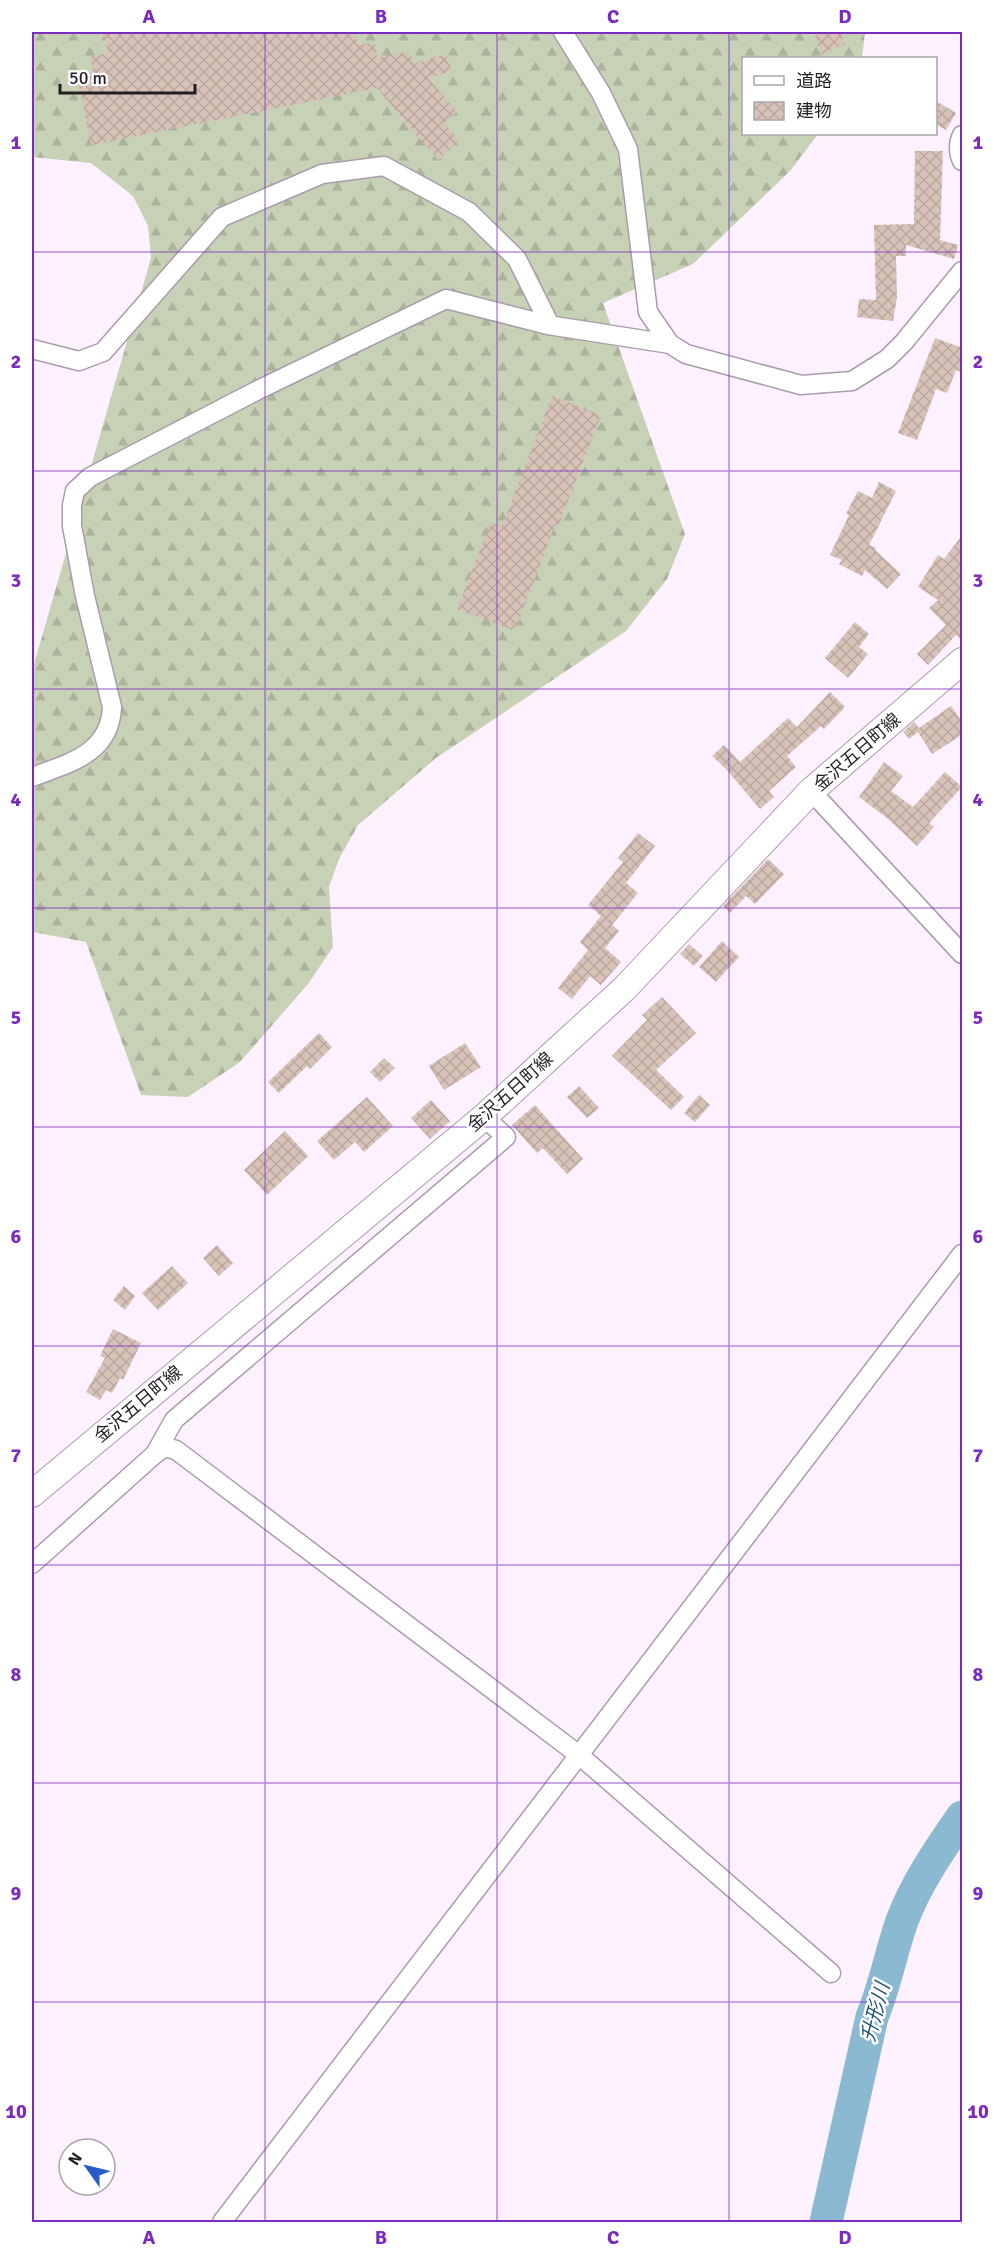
<svg xmlns="http://www.w3.org/2000/svg" width="994" height="2254" viewBox="0 0 994 2254" font-family="Signika,'Noto Sans JP',sans-serif">
	<style>
		.forest { fill: url(#forest-firs) }
		.lines { fill: none; stroke-linecap: round; stroke-linejoin: round }
		.river { stroke: #8bb9d2; stroke-width: 33 }
		.building { fill: url(#building-cross-hatch) }
		.street-casing { stroke: #aa9cab; stroke-width: 21 }
		.secondary-casing { stroke: #aa9cab; stroke-width: 28 }
		.street { stroke: #fff; stroke-width: 18 }
		.secondary { stroke: #fff; stroke-width: 26 }
		.grid { fill: none; stroke: #7b2cbf; stroke-width: 1.5; stroke-opacity: 0.55 }
		.labels { text-anchor: middle; stroke-width: 5; stroke-linejoin: round; paint-order: stroke }
		.street-label { font-size: 18px; fill: #241f25; stroke: #fff }
		.water-label { font-size: 20px; font-style: italic; fill: #1b546e; stroke: #fff }
		.neatline { fill: none; stroke: #7b2cbf; stroke-width: 2 }
		.grid-label { font-size: 20px; text-anchor: middle; font-weight: bold; fill: #7b2cbf }
	</style>
	<defs>
		<pattern id="forest-firs" width="22" height="20" patternUnits="userSpaceOnUse" patternTransform="scale(1.5)"><rect width="22" height="20" fill="#c7d1b5"/><path d="M5 1l3.5 6h-7zM16 11l3.5 6h-7z" fill="#abb39c"/></pattern>
		<pattern id="building-cross-hatch" width="8" height="8" patternUnits="userSpaceOnUse" patternTransform="scale(1.5)"><rect width="8" height="8" fill="#d8c3b9"/><path d="M0 0l8 8M0 8l8-8" fill="none" stroke="#b9a79f"/></pattern>
	</defs>
	<rect width="100%" height="100%" fill="#fdf1ff"/>
	<polygon class="forest" points="32,32 865,32 862,58 744,58 744,134 818,134 790,171 693,264 603,303 685,534 667,579 626,631 436,758 358,825 339,859 329,887 333,947 308,984 240,1062 188,1097 141,1095 86,942 32,932 32,671 151,258 148,226 133,196 91,163 32,157"/>
	<g class="lines">
		<path class="river" d="M826 2222 872 2017C885 1986 891 1952 902 1921 916 1883 940 1849 962 1817"/>
	</g>
	<g class="building">
		<polygon points="104,32 355,32 358,45 374,42 377,58 407,52 415,63 446,54 452,71 428,78 457,112 444,123 459,141 438,160 377,88 91,145 77,75 93,71 90,57 108,53"/>
		<polygon points="825,32 840,32 845,44 822,54 815,36"/>
		<polygon points="936,101 956,113 946,130 936,124"/>
		<polygon points="915,151 943,151 940,240 958,245 954,259 906,245 906,256 896,256 897,297 893,321 857,317 859,299 876,300 874,225 914,224"/>
		<polygon points="935,338 963,348 963,373 956,370 947,393 936,389 917,440 898,433"/>
		<polygon points="552,396 601,415 558,527 555,525 515,631 457,609 491,522 502,526"/>
		<polygon points="879,482 896,491 869,545 876,548 875,550 901,574 887,589 865,570 862,576 839,564 842,560 830,555 849,515 846,514 858,491 872,498"/>
		<polygon points="963,534 963,641 956,635 928,665 917,654 946,625 929,608 938,600 918,587 938,555 944,559"/>
		<polygon points="855,622 869,634 859,647 868,654 848,678 825,658"/>
		<polygon points="830,692 845,707 824,729 821,726 787,756 796,767 769,791 774,797 760,809 725,768 712,756 724,745 740,762 788,718 797,727"/>
		<polygon points="951,706 963,723 963,734 932,754 918,732 909,739 903,732 914,722 919,728"/>
		<polygon points="884,762 903,776 891,791 913,807 945,772 962,787 929,823 934,827 917,846 887,818 859,797"/>
		<polygon points="638,833 655,846 626,883 638,893 612,925 619,931 605,948 621,962 601,985 590,976 572,999 558,988 588,950 580,942 601,916 588,905 623,862 618,858"/>
		<polygon points="768,859 784,874 755,904 746,896 730,913 723,906"/>
		<polygon points="722,941 739,957 716,982 699,967"/>
		<polygon points="689,944 703,956 694,966 680,954"/>
		<polygon points="662,997 696,1033 656,1070 684,1097 671,1110 612,1056 647,1020 642,1015"/>
		<polygon points="319,1033 332,1047 310,1069 307,1066 279,1093 268,1082"/>
		<polygon points="465,1043 481,1067 444,1090 429,1066"/>
		<polygon points="384,1058 395,1068 380,1082 370,1072"/>
		<polygon points="579,1086 599,1108 587,1118 567,1097"/>
		<polygon points="699,1095 710,1105 695,1122 684,1113"/>
		<polygon points="367,1097 393,1126 364,1152 355,1142 334,1160 317,1141"/>
		<polygon points="431,1100 450,1121 430,1139 411,1118"/>
		<polygon points="535,1105 583,1159 567,1174 543,1148 537,1153 512,1125"/>
		<polygon points="285,1131 308,1156 267,1195 244,1170"/>
		<polygon points="217,1245 233,1263 219,1276 203,1258"/>
		<polygon points="172,1266 188,1283 158,1310 142,1293"/>
		<polygon points="124,1286 135,1296 125,1310 113,1300"/>
		<polygon points="113,1329 141,1343 123,1380 120,1378 112,1393 106,1390 100,1400 86,1392 105,1358 100,1356"/>
	</g>
	<g class="lines">
		<g class="street-casing">
			<g id="street">
				<polyline points="563,32 601,93 628,149 648,312 670,344 686,354 801,385 852,381 887,359 904,342 962,271"/>
				<path d="M962 135C958 143 958 153 962 161"/>
				<polyline points="32,349 79,361 103,352 222,217 322,174 384,166 469,212 517,259 550,325"/>
				<path d="M32 777C69 763 110 754 112 707L85 596 72 526V505L75 491 90 477 256 391 446 299 548 325 670 344"/>
				<polyline points="811,791 962,954"/>
				<polyline points="155,1454 174,1420 506,1137 484,1117"/>
				<polyline points="32,1564 155,1454 165,1447 176,1450 579,1755 831,1973"/>
				<polyline points="222,2222 962,1254"/>
			</g>
		</g>
		<g class="secondary-casing">
			<polyline id="secondary" points="32,1494 484,1117 624,989 811,791 962,661"/>
		</g>
		<use href="#street" class="street"/>
		<use href="#secondary" class="secondary"/>
	</g>
	<path class="grid" d="M265 32V2222M497 32V2222M729 32V2222M32 252H962M32 471H962M32 689H962M32 908H962M32 1127H962M32 1346H962M32 1565H962M32 1783H962M32 2002H962"/>
	<g class="labels">
		<g class="street-label">
			<text transform="translate(857 752) rotate(-41)" y="6">金沢五日町線</text>
			<text transform="translate(510 1092) rotate(-42)" y="6">金沢五日町線</text>
			<text transform="translate(138 1404) rotate(-40)" y="6">金沢五日町線</text>
		</g>
		<g class="water-label">
			<text transform="translate(875 2012) rotate(-75)" y="7">升形川</text>
		</g>
	</g>
	<rect width="994" height="2254" fill="none" stroke="#ffffff" stroke-width="66"/>
	<rect x="742" y="57" width="195" height="78" fill="#ffffff" stroke="#a7a5a8" stroke-width="1.5"/>
	<rect x="754" y="76" width="30" height="9" fill="#ffffff" stroke="#a7a5a8" stroke-width="1.5"/>
	<text x="796" y="87" font-size="18" fill="#241f25">道路</text>
	<rect x="754" y="102" width="30" height="18" fill="url(#building-cross-hatch)" stroke="#a7a5a8" stroke-width="1.5"/>
	<text x="796" y="117" font-size="18" fill="#241f25">建物</text>
	<g transform="translate(87 2167) rotate(304)"><circle r="28" fill="#ffffff" stroke="#a7a5a8" stroke-width="1.5"/>
	<path d="M0-4.5L10 22L0 15L-10 22Z" fill="#275bc9"/>
	<text y="-9" font-size="16" font-weight="bold" text-anchor="middle" fill="#241f25">N</text>
	</g>
	<path d="M60 84v9h135v-9" fill="none" stroke="#241f25" stroke-width="3"/>
	<text x="69" y="84" font-size="18" fill="#241f25" stroke="#ffffff" stroke-width="4.5" paint-order="stroke">50 m</text>
	<rect x="33" y="33" width="928" height="2188" class="neatline"/>
	<g class="grid-label">
		<text x="149" y="23">A</text>
		<text x="381" y="23">B</text>
		<text x="613" y="23">C</text>
		<text x="845" y="23">D</text>
		<text x="16" y="149">1</text>
		<text x="978" y="149">1</text>
		<text x="16" y="368">2</text>
		<text x="978" y="368">2</text>
		<text x="16" y="587">3</text>
		<text x="978" y="587">3</text>
		<text x="16" y="806">4</text>
		<text x="978" y="806">4</text>
		<text x="16" y="1024">5</text>
		<text x="978" y="1024">5</text>
		<text x="16" y="1243">6</text>
		<text x="978" y="1243">6</text>
		<text x="16" y="1462">7</text>
		<text x="978" y="1462">7</text>
		<text x="16" y="1681">8</text>
		<text x="978" y="1681">8</text>
		<text x="16" y="1900">9</text>
		<text x="978" y="1900">9</text>
		<text x="16" y="2118">10</text>
		<text x="978" y="2118">10</text>
		<text x="149" y="2244">A</text>
		<text x="381" y="2244">B</text>
		<text x="613" y="2244">C</text>
		<text x="845" y="2244">D</text>
	</g>
</svg>
